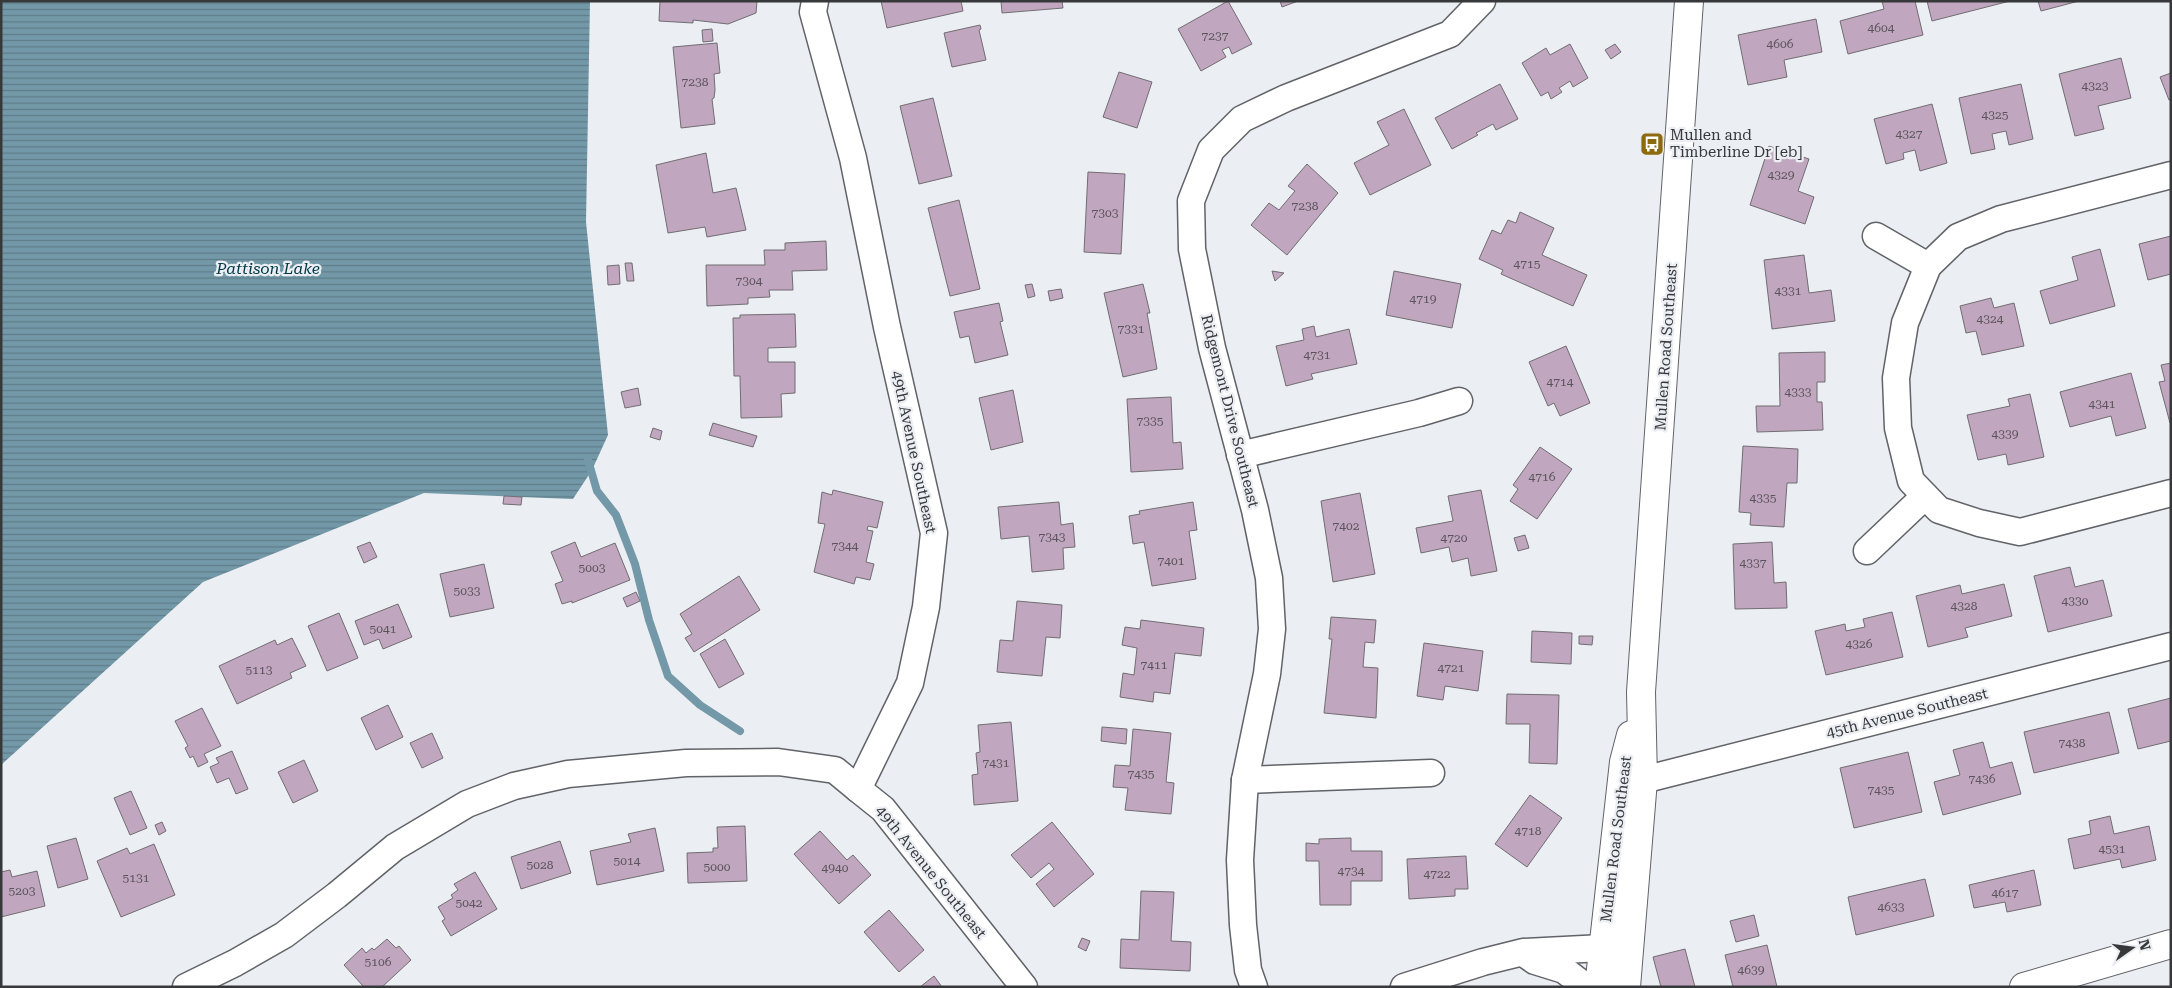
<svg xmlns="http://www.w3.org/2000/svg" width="2172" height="988" viewBox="0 0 2172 988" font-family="'Roboto Serif',serif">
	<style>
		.water { fill: url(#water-rules) }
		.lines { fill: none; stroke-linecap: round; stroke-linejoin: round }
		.stream { stroke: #7398a7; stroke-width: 8 }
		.building { fill: #c1a6bf; stroke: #716d71 }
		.street-casing { stroke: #606367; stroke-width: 29 }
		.secondary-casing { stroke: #606367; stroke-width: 30 }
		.street { stroke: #fff; stroke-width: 26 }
		.secondary { stroke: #fff; stroke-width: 28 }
		.labels { text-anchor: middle; stroke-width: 4.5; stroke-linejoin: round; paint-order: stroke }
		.number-label { font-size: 12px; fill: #5a545b }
		.poi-label { font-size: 15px; fill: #37383a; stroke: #ebeef3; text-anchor: start }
		.street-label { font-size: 15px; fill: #37383a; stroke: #ebeef3 }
		.water-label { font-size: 16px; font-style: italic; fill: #003848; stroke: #ebeef3 }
	</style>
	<defs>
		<pattern id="water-rules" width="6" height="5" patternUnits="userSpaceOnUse" patternTransform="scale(1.25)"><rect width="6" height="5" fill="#7398a7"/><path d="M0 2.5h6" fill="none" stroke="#5f7d89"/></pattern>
	</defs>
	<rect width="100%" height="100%" fill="#ebeef3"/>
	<polygon class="water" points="1,1 590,1 586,222 608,435 592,470 573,499 424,493 203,582 1,765"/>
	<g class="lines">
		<polyline class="stream" points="588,460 597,491 616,515 635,564 649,620 668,676 700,705 740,731"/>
	</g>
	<g class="building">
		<polygon points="660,1 757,1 756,13 728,24 693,20 693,23 659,21"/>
		<polygon points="881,1 961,1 963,11 887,28"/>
		<polygon points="1001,1 1062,1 1063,8 1002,13"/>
		<polygon points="1228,1 1252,44 1232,54 1229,47 1222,50 1226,57 1201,71 1178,29"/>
		<polygon points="1280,1 1298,1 1282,7"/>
		<polygon points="1882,1 1915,1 1923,35 1848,54 1840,21 1884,9"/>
		<polygon points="1927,1 2010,1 1932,21"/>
		<polygon points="2038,1 2079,1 2041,11"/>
		<polygon points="1816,19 1822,52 1784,60 1787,77 1748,85 1738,35"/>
		<polygon points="980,25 981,29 979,30 986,60 952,67 944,33"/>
		<polygon points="712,29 713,41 703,42 702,30"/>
		<polygon points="717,43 720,73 714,74 715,90 714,98 712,99 715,124 681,128 673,47"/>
		<polygon points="1570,44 1588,78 1573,87 1570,81 1559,88 1562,92 1551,99 1548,92 1541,96 1522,63 1546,48 1550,55"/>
		<polygon points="1615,44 1621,52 1611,59 1605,50"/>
		<polygon points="2121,58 2131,98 2098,106 2104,129 2075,136 2059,74"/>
		<polygon points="1119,72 1152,82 1137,128 1103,117"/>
		<polygon points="2171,73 2171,100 2169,100 2160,77"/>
		<polygon points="1500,84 1518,119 1496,130 1493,124 1476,133 1478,135 1452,149 1435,118"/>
		<polygon points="2021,84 2033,139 2009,145 2006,131 1992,134 1995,149 1971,154 1959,98"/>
		<polygon points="933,98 952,176 919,184 900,106"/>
		<polygon points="1932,104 1947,163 1920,171 1915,150 1903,153 1904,159 1886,164 1874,119"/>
		<polygon points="1404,109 1431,165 1370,195 1354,163 1389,145 1377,122"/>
		<polygon points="1769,146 1809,159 1798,191 1814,197 1805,224 1750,205"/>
		<polygon points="706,153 713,193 736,188 746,230 707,237 705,227 668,233 656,165"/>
		<polygon points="1307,164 1338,193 1287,255 1251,225 1269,203 1279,210 1295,191 1288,186"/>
		<polygon points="1088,172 1125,174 1121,254 1084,252"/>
		<polygon points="959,200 980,289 950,296 928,208"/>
		<polygon points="1520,212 1554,228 1542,255 1587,275 1573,306 1501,274 1503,270 1479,259 1492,230 1501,234 1508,220 1516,223"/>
		<polygon points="2171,236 2171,274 2148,280 2139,244"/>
		<polygon points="826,241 827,270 792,271 793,290 769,290 770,297 748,298 748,304 707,306 706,265 765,265 764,250 785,250 785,243"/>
		<polygon points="2100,249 2115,306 2050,324 2040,291 2078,280 2072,257"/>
		<polygon points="1804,255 1809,293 1831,290 1835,321 1772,329 1764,260"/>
		<polygon points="625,263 632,263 634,281 627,281"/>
		<polygon points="619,265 620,284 608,285 607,266"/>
		<polygon points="1272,271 1284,273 1275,281"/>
		<polygon points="1394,271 1461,284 1452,328 1386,315"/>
		<polygon points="1032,284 1035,296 1028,298 1025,285"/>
		<polygon points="1143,284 1150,313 1147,313 1157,369 1123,377 1104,293"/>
		<polygon points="1061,289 1063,298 1050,301 1048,291"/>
		<polygon points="1991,298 1994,308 2014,303 2024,346 1982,355 1976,331 1966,333 1960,306"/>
		<polygon points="999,303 1003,321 1000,322 1008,355 975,363 969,336 960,338 954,312"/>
		<polygon points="795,314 796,347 768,348 768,362 795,362 795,393 781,394 782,417 741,418 740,376 734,376 733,318 740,318 740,315"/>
		<polygon points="1314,326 1316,337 1349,329 1357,364 1311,374 1313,379 1286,386 1276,346 1304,340 1302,329"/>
		<polygon points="1566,346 1590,403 1560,416 1554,403 1548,406 1529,362"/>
		<polygon points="1825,352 1825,382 1817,382 1817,402 1822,402 1823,430 1757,432 1756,406 1780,406 1779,353"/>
		<polygon points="2171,363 2171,423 2170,423 2159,382 2165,381 2161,365"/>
		<polygon points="2131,373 2146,428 2116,436 2111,416 2070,427 2060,392"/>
		<polygon points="638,388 641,405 625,408 621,392"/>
		<polygon points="1013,390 1023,442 991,450 979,398"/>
		<polygon points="2030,394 2044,457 2008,465 2006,454 1978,460 1967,415 2010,406 2008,399"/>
		<polygon points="1171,397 1173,443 1181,442 1183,469 1131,472 1127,399"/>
		<polygon points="713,423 757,436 753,447 709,435"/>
		<polygon points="653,428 662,431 660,440 650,437"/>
		<polygon points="1743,446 1798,449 1797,483 1787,483 1784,527 1750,525 1751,513 1739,512"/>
		<polygon points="1540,447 1572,469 1537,519 1510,501 1518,489 1513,485"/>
		<polygon points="833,490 883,502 877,528 868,526 867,530 873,531 866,562 874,564 870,580 856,577 854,584 814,572 825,524 818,523 822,492 832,495"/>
		<polygon points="1481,490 1497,571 1471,576 1468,558 1452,562 1449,547 1421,553 1416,528 1453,521 1448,496"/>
		<polygon points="1360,493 1375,574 1333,582 1321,501"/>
		<polygon points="504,496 522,497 521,505 503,504"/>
		<polygon points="1059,502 1061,525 1073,523 1075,547 1063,548 1064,569 1032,572 1029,536 1001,539 998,507"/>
		<polygon points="1193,502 1197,530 1189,531 1196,579 1152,586 1144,542 1133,544 1129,516 1140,514 1139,511"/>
		<polygon points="1525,535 1529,548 1518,551 1514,538"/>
		<polygon points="370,542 377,557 364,563 357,547"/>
		<polygon points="575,542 581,557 615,543 630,580 572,603 572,601 562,604 555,584 563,581 551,552"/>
		<polygon points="1772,542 1774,583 1786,582 1787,608 1735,609 1733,544"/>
		<polygon points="484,564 494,608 450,617 440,574"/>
		<polygon points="2070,567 2075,587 2103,580 2112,616 2048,632 2034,576"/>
		<polygon points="739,576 760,610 694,652 685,638 692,634 680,614"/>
		<polygon points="2004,584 2012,616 1965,628 1968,637 1928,647 1916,596 1960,585 1962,594"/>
		<polygon points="636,592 640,601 627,607 623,598"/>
		<polygon points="1017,601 1062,605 1060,638 1046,637 1042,676 997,672 1000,640 1013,641"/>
		<polygon points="398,604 412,637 383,649 379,639 364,645 355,621"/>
		<polygon points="1892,612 1903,657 1826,675 1815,631 1845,624 1846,631 1865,627 1863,619"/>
		<polygon points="339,613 358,658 327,671 308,626"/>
		<polygon points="1331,617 1376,620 1374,643 1365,642 1363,667 1378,668 1376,718 1324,713 1332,639 1329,639"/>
		<polygon points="1141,620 1204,628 1201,656 1175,653 1170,694 1154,692 1153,702 1120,697 1123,673 1134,675 1137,648 1122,645 1125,627 1140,629"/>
		<polygon points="1532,631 1572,633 1571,664 1531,662"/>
		<polygon points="1579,636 1593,636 1592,645 1579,644"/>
		<polygon points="292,638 306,666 290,673 292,678 237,704 219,666 275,640 277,645"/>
		<polygon points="725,639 744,674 719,688 700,654"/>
		<polygon points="1424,643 1483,651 1478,691 1445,686 1443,700 1417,696"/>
		<polygon points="1507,694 1559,695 1557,764 1529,763 1530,724 1506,724"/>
		<polygon points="2171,698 2171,741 2138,749 2128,709"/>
		<polygon points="388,705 403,737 376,750 361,718"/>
		<polygon points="202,708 221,746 204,754 208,762 198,767 193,756 190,758 185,748 188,746 175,721"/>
		<polygon points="2109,712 2119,753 2034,773 2024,732"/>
		<polygon points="1011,722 1018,801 974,805 972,775 978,774 976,753 980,752 978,725"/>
		<polygon points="1102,727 1127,729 1126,744 1101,741"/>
		<polygon points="1133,729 1171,733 1166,782 1174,783 1171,814 1125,810 1128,788 1113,787 1115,765 1130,766"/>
		<polygon points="432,733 443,758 422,768 410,743"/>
		<polygon points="1983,742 1990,768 2012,762 2021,794 1943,815 1934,782 1960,775 1953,750"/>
		<polygon points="232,751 248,789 236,794 229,778 217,783 210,767 219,763 216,758"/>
		<polygon points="1908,752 1922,812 1854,828 1840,768"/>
		<polygon points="304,760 318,791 293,803 278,772"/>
		<polygon points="131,791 147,828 130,835 114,798"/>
		<polygon points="1530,795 1562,818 1527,867 1495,844"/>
		<polygon points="2110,816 2114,834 2149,826 2156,860 2122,868 2120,859 2074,869 2068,839 2091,834 2089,821"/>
		<polygon points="162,822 166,831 159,835 155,825"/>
		<polygon points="1052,822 1094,874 1054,907 1036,884 1054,869 1049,863 1031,878 1011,855"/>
		<polygon points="745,826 747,881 688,883 687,853 713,852 713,848 718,848 717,827"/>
		<polygon points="655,828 664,871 597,885 590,851 631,842 628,834"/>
		<polygon points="820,831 847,860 853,855 871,875 839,904 794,854"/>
		<polygon points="76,838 88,879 58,888 47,846"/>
		<polygon points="1351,838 1351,851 1382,851 1382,881 1351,881 1351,905 1320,905 1319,861 1306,861 1306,843 1319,844 1319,839"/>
		<polygon points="560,841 571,873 521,889 511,857"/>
		<polygon points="154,844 175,895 121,917 97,861 127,848 130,854"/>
		<polygon points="1466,856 1468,889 1455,889 1455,896 1409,899 1407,859"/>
		<polygon points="10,870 12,877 37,871 45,906 1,917 1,872"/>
		<polygon points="2034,870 2041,905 2007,912 2005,902 1974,908 1969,885"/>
		<polygon points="475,872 497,909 451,936 442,921 445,919 438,907 453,898 451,895 458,890 454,884"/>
		<polygon points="1925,879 1934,916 1856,935 1848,897"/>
		<polygon points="1141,891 1174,892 1171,941 1191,942 1190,971 1120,968 1121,939 1139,940"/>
		<polygon points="889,910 924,950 899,972 864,932"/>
		<polygon points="1754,915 1759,936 1736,942 1730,921"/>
		<polygon points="1082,938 1090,941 1086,951 1078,947"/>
		<polygon points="387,939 396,948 399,946 411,960 382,987 364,987 344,965 362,948 366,953 372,948 374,950"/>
		<polygon points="1767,945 1777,987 1733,987 1725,955"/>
		<polygon points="1685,949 1695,987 1661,987 1653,957"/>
		<polygon points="934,976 942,987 920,987"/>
	</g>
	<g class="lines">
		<g class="street-casing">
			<g id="street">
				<polyline points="815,1 813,12 853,158 887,327 934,533 926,607 910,683 858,789 883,809 1024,987"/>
				<polyline points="2171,175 2001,219 1958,237 1928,266 1905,323 1896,378 1898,428 1911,481 1939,510 1979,523 2020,532 2171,493"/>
				<polyline points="1876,236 1928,266"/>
				<polyline points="1240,455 1419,413 1459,401"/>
				<polyline points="1867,551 1925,496"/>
				<polyline points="1245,780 1431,773"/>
				<polyline points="1643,780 2171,646"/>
				<polyline points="1525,954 1535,961 1564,970 1586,987"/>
				<polyline points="186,987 235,963 284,935 337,895 395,847 467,804 514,786 568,774 686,763 778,762 835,770 858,789"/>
				<polyline points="1254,987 1248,970 1243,925 1240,860 1245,780 1267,674 1272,629 1269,578 1255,510 1212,348 1192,249 1191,201 1211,150 1242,119 1286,98 1450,34 1482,1"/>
				<polyline points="1404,987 1483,962 1523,952 1603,948 1612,960 1613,968"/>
			</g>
		</g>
		<g class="secondary-casing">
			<g id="secondary">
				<polyline points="1599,987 1624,762 1631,735"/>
				<polyline points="1626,987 1643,780 1641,692 1689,1"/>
				<polyline points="2024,987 2171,944"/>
			</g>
		</g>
		<use href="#street" class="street"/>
		<use href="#secondary" class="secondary"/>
	</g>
	<defs>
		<g id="bus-square" transform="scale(1.25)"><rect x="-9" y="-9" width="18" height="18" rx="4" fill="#8d6a0c" stroke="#ebeef3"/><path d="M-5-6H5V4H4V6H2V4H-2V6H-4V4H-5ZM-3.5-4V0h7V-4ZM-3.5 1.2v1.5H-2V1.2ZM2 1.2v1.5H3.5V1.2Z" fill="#fff"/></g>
	</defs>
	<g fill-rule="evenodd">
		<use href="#bus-square" x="1652" y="144"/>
	</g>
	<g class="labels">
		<g class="number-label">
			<text x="1881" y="32">4604</text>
			<text x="1215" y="40">7237</text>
			<text x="1780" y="48">4606</text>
			<text x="695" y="86">7238</text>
			<text x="2095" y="90">4323</text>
			<text x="1995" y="119">4325</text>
			<text x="1909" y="138">4327</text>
			<text x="1781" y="179">4329</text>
			<text x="1305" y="210">7238</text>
			<text x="1105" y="217">7303</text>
			<text x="1527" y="268">4715</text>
			<text x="749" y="285">7304</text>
			<text x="1788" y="295">4331</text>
			<text x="1423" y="303">4719</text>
			<text x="1990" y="323">4324</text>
			<text x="1131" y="333">7331</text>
			<text x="1317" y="359">4731</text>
			<text x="1560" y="386">4714</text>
			<text x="1798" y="396">4333</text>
			<text x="2102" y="408">4341</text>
			<text x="1150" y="425">7335</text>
			<text x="2005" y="438">4339</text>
			<text x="1542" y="481">4716</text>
			<text x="1763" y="502">4335</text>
			<text x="1346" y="530">7402</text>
			<text x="1052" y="541">7343</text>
			<text x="1454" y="542">4720</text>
			<text x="845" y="550">7344</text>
			<text x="1171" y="565">7401</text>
			<text x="1753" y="567">4337</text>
			<text x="592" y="572">5003</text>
			<text x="467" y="595">5033</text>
			<text x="2075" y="605">4330</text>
			<text x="1964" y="610">4328</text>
			<text x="383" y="633">5041</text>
			<text x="1859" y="648">4326</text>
			<text x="1154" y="669">7411</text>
			<text x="1451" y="672">4721</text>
			<text x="259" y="674">5113</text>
			<text x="2072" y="747">7438</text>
			<text x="996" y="767">7431</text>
			<text x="1141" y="778">7435</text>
			<text x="1982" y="783">7436</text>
			<text x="1881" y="794">7435</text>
			<text x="1528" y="835">4718</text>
			<text x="2112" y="853">4531</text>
			<text x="627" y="865">5014</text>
			<text x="540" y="869">5028</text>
			<text x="717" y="871">5000</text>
			<text x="835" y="872">4940</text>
			<text x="1351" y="875">4734</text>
			<text x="1437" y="878">4722</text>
			<text x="136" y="882">5131</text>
			<text x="22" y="895">5203</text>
			<text x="2005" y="897">4617</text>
			<text x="469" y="907">5042</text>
			<text x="1891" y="911">4633</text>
			<text x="378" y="966">5106</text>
			<text x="1751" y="974">4639</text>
		</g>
		<g class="poi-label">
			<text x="1670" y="140">Mullen and<tspan x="1670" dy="17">Timberline Dr [eb]</tspan></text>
		</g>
		<g class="street-label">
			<text transform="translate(1666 347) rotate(-86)" y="5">Mullen Road Southeast</text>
			<text transform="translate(1230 411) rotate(76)" y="5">Ridgemont Drive Southeast</text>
			<text transform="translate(914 452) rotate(78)" y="5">49th Avenue Southeast</text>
			<text transform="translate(1907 713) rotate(-14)" y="5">45th Avenue Southeast</text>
			<text transform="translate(1616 839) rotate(-83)" y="5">Mullen Road Southeast</text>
			<text transform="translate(931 872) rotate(51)" y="5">49th Avenue Southeast</text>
		</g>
		<g class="water-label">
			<text x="268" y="274">Pattison Lake</text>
		</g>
	</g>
	<rect width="2172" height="988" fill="none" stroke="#37383a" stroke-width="5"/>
	<g transform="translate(2132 948) rotate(76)" stroke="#ebeef3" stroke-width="4" paint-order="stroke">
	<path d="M0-4L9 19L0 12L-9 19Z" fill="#37383a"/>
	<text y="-8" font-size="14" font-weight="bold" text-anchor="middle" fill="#37383a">N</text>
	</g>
</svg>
